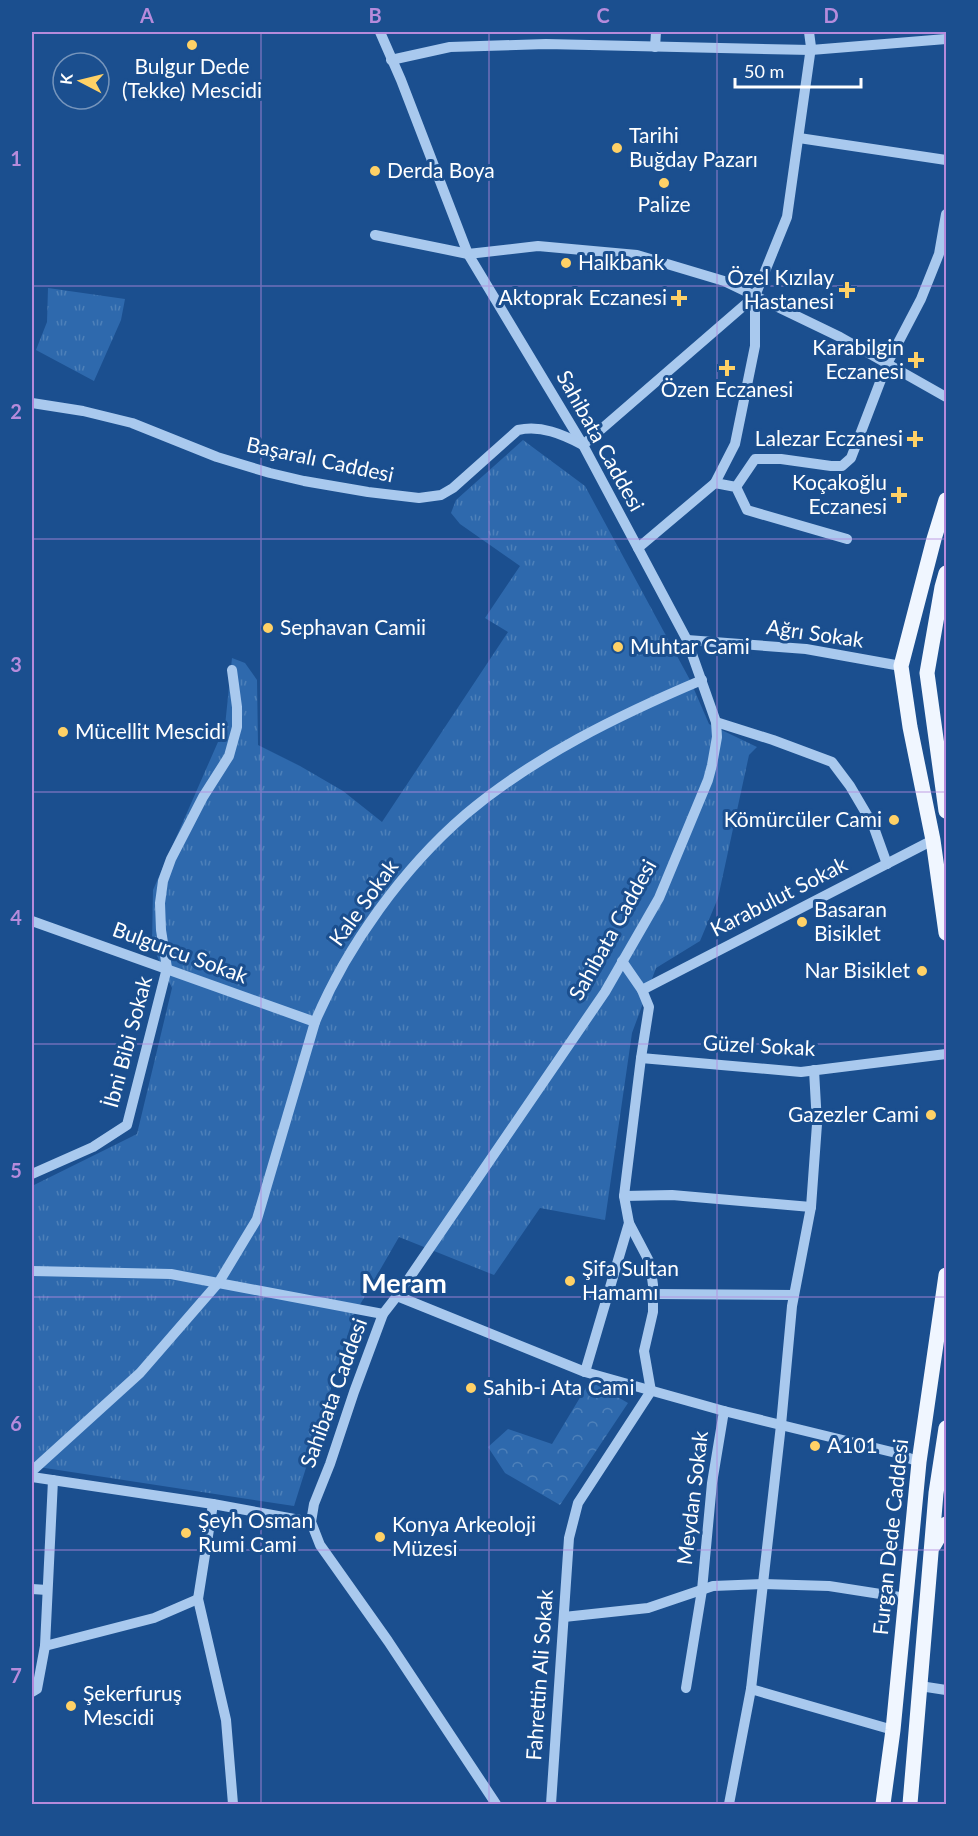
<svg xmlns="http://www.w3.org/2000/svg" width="978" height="1836" viewBox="0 0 978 1836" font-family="Lato,sans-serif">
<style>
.grass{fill:url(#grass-tufts)}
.forest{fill:url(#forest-crowns)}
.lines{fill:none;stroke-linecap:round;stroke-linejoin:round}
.minor{stroke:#a9c9ee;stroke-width:10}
.major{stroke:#f0f6ff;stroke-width:15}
.grid{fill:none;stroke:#b68bdc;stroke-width:1.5;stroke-opacity:0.55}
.poi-dot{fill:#ffd166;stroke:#1b4f8f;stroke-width:2}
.labels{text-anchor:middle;stroke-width:6;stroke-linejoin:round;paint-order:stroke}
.poi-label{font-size:21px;fill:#fff;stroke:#1b4f8f;text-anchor:start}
.street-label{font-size:21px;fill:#fff;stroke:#1b4f8f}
.district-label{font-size:27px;font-weight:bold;fill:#fff;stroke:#1b4f8f}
.neatline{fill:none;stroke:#b68bdc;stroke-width:2}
.grid-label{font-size:20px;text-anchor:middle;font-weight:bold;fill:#b68bdc}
</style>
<defs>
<pattern id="grass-tufts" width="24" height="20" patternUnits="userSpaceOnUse" patternTransform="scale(1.5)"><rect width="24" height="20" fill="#2e69ad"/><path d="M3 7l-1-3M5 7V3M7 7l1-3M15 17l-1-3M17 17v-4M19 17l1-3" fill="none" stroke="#4d80b9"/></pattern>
<pattern id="forest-crowns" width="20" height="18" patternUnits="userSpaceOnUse" patternTransform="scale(1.5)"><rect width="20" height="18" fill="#2e69ad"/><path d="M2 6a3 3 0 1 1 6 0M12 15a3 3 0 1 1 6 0" fill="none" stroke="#4d80b9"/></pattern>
</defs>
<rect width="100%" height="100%" fill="#1b4f8f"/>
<g class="grass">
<polygon points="48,288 125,299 121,320 94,381 36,350 47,322"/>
<polygon points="523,440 585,486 690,680 709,724 757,747 749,755 718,898 700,941 656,968 632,1033 605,1220 540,1208 494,1275 399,1237 354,1315 294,1506 32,1466 32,1186 137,1134 172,988 152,945 153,890 225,726 232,658 245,663 257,680 258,745 300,766 343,791 382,822 508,632 485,618 520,566 460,524 451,513 456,500"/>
</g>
<polygon class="forest" points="590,1381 628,1403 560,1505 505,1473 488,1447 508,1429 552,1444"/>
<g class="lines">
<g class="minor">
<polyline points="380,32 401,80 468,254 583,445 687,640 716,722 717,737 712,765 708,780 659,898 605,992 397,1296 383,1314 354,1392 330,1464 314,1504 311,1522 320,1545 388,1641 496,1804"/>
<polyline points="655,47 656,32"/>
<polyline points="391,60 450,47 546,44 811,50 946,39"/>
<polyline points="799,138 946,160"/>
<polyline points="375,235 468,254 538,246 637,255 724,281 840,337 946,397"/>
<path d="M 32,403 L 83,411 L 132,423 L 217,457 L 270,473 L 304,481 L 368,492 L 419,498 L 441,495 L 453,488 L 518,430 C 541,425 562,434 583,445 L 755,296"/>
<polyline points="715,483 736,487 747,510 847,539"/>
<polyline points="736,487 755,459 781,459 831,466 842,466 851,458 887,364 921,299 939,254 946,214"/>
<polyline points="638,548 715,483 735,444 755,346 755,296 787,217 811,47 809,32"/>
<polyline points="687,640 806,649 901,666"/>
<polyline points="716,722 773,740 832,762 850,786 873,825 887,864"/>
<polyline points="32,921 315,1022"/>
<polyline points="642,990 933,840"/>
<polyline points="641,1058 801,1072 946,1054"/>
<polyline points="32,1174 93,1147 127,1125 167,968 161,930 160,903 163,881 171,859 203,797 229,756 237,727 237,707 232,670"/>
<polyline points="624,1196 672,1195 811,1207"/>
<polyline points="32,1271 171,1274 383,1314"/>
<polyline points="653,1294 794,1295"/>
<polyline points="397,1296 585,1372 724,1411 896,1453 919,1462"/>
<polyline points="585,1372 629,1223 624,1196 641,1058 649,1007 642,990 622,961"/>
<path d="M 32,1471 L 140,1373 L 219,1282 L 257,1219 L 315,1022 C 347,946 403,868 466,814 C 535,756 619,715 702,680"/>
<polyline points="32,1477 213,1504 311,1522"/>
<polyline points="213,1504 198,1599 226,1720 233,1804"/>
<polyline points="32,1589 47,1590"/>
<polyline points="564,1617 648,1608 713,1586 763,1584 829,1586 906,1598"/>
<polyline points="45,1646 154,1618 198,1599"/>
<polyline points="920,1686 946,1690"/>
<polyline points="686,1688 702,1590 712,1483 724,1411"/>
<polyline points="751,1689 893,1730"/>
<polyline points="32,1692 37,1689 45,1646 53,1480"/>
<polyline points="551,1804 569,1538 578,1503 651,1391 644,1351 653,1312 653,1285 650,1263 629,1223"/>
<polyline points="729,1804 751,1689 781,1425 792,1306 811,1207 817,1124 814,1070"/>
</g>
<g class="major">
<polyline points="946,500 934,539 901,666 910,727 933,840 946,933"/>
<polyline points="946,573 942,587 927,673 946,811"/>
<polyline points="934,1545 946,1524"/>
<polyline points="883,1804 893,1730 919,1462 946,1275"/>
<polyline points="910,1804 936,1493 946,1428"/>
</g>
</g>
<path class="grid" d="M 261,32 L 261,1804M 489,32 L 489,1804M 717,32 L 717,1804M 32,286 L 946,286M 32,539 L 946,539M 32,792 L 946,792M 32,1044 L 946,1044M 32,1297 L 946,1297M 32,1550 L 946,1550"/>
<g class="poi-dot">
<circle cx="192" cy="45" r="6"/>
<circle cx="617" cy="148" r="6"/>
<circle cx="375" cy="171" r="6"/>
<circle cx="664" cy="183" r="6"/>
<circle cx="566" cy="263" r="6"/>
<path d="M844 281h6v6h6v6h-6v6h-6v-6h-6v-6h6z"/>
<path d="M676 289h6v6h6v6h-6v6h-6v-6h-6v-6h6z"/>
<path d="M913 351h6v6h6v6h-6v6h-6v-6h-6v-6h6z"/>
<path d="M724 359h6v6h6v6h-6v6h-6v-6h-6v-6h6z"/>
<path d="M912 430h6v6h6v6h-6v6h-6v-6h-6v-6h6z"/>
<path d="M896 486h6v6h6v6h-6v6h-6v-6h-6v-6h6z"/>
<circle cx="268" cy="628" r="6"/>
<circle cx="618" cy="647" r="6"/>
<circle cx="63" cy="732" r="6"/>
<circle cx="894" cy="820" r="6"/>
<circle cx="802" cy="922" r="6"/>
<circle cx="922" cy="971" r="6"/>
<circle cx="931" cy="1115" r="6"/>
<circle cx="570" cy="1281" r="6"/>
<circle cx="471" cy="1388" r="6"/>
<circle cx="815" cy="1446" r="6"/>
<circle cx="186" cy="1533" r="6"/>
<circle cx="380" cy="1537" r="6"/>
<circle cx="71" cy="1706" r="6"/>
</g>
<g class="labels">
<g class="poi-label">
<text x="192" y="74" text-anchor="middle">Bulgur Dede<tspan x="192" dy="24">(Tekke) Mescidi</tspan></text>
<text x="629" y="143">Tarihi<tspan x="629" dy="24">Buğday Pazarı</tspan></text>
<text x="387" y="178">Derda Boya</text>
<text x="664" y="212" text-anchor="middle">Palize</text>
<text x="578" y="270">Halkbank</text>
<text x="834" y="285" text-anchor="end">Özel Kızılay<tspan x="834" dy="24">Hastanesi</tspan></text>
<text x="667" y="305" text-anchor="end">Aktoprak Eczanesi</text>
<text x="904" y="355" text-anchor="end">Karabilgin<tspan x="904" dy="24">Eczanesi</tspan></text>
<text x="727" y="397" text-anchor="middle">Özen Eczanesi</text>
<text x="903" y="446" text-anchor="end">Lalezar Eczanesi</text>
<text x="887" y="490" text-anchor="end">Koçakoğlu<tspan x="887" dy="24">Eczanesi</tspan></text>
<text x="280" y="635">Sephavan Camii</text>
<text x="630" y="654">Muhtar Cami</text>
<text x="75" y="739">Mücellit Mescidi</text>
<text x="882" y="827" text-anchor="end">Kömürcüler Cami</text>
<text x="814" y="917">Basaran<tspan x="814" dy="24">Bisiklet</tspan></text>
<text x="910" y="978" text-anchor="end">Nar Bisiklet</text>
<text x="919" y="1122" text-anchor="end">Gazezler Cami</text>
<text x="582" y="1276">Şifa Sultan<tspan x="582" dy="24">Hamamı</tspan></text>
<text x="483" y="1395">Sahib-i Ata Cami</text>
<text x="827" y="1453">A101</text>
<text x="198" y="1528">Şeyh Osman<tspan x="198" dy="24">Rumi Cami</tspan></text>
<text x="392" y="1532">Konya Arkeoloji<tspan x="392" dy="24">Müzesi</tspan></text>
<text x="83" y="1701">Şekerfuruş<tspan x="83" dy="24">Mescidi</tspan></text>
</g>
<g class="street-label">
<text transform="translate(600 441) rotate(61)" y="7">Sahibata Caddesi</text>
<text transform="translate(320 460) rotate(12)" y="7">Başaralı Caddesi</text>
<text transform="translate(815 634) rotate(8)" y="7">Ağrı Sokak</text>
<text transform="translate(779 897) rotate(-27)" y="7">Karabulut Sokak</text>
<text transform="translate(364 903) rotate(-54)" y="7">Kale Sokak</text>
<text transform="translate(613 930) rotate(-61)" y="7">Sahibata Caddesi</text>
<text transform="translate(180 953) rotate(20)" y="7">Bulgurcu Sokak</text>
<text transform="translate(128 1042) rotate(-75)" y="7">İbni Bibi Sokak</text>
<text transform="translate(759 1046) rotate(3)" y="7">Güzel Sokak</text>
<text transform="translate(334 1393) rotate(-70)" y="7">Sahibata Caddesi</text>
<text transform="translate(693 1498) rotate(-83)" y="7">Meydan Sokak</text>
<text transform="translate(891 1537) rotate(-84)" y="7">Furgan Dede Caddesi</text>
<text transform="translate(540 1675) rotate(-86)" y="7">Fahrettin Ali Sokak</text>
</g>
<g class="district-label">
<text x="404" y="1293">Meram</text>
</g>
</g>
<rect width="978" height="1836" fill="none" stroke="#1b4f8f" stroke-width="66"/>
<g transform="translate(81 81) rotate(277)"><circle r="28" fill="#1b4f8f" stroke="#7695bc" stroke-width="1.5"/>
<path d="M0-4.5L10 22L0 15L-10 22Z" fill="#ffd166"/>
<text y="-9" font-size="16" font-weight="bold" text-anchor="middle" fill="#ffffff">K</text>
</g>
<path d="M735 78v9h126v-9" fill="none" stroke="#ffffff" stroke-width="3"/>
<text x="744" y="78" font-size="18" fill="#ffffff" stroke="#1b4f8f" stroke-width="4.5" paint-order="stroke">50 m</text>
<rect x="33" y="33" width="912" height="1770" class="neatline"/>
<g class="grid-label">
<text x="147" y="23">A</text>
<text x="375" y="23">B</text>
<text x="603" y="23">C</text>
<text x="831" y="23">D</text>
<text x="16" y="166">1</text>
<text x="16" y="419">2</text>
<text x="16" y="672">3</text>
<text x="16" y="925">4</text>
<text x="16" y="1178">5</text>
<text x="16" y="1431">6</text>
<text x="16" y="1683">7</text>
</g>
</svg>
